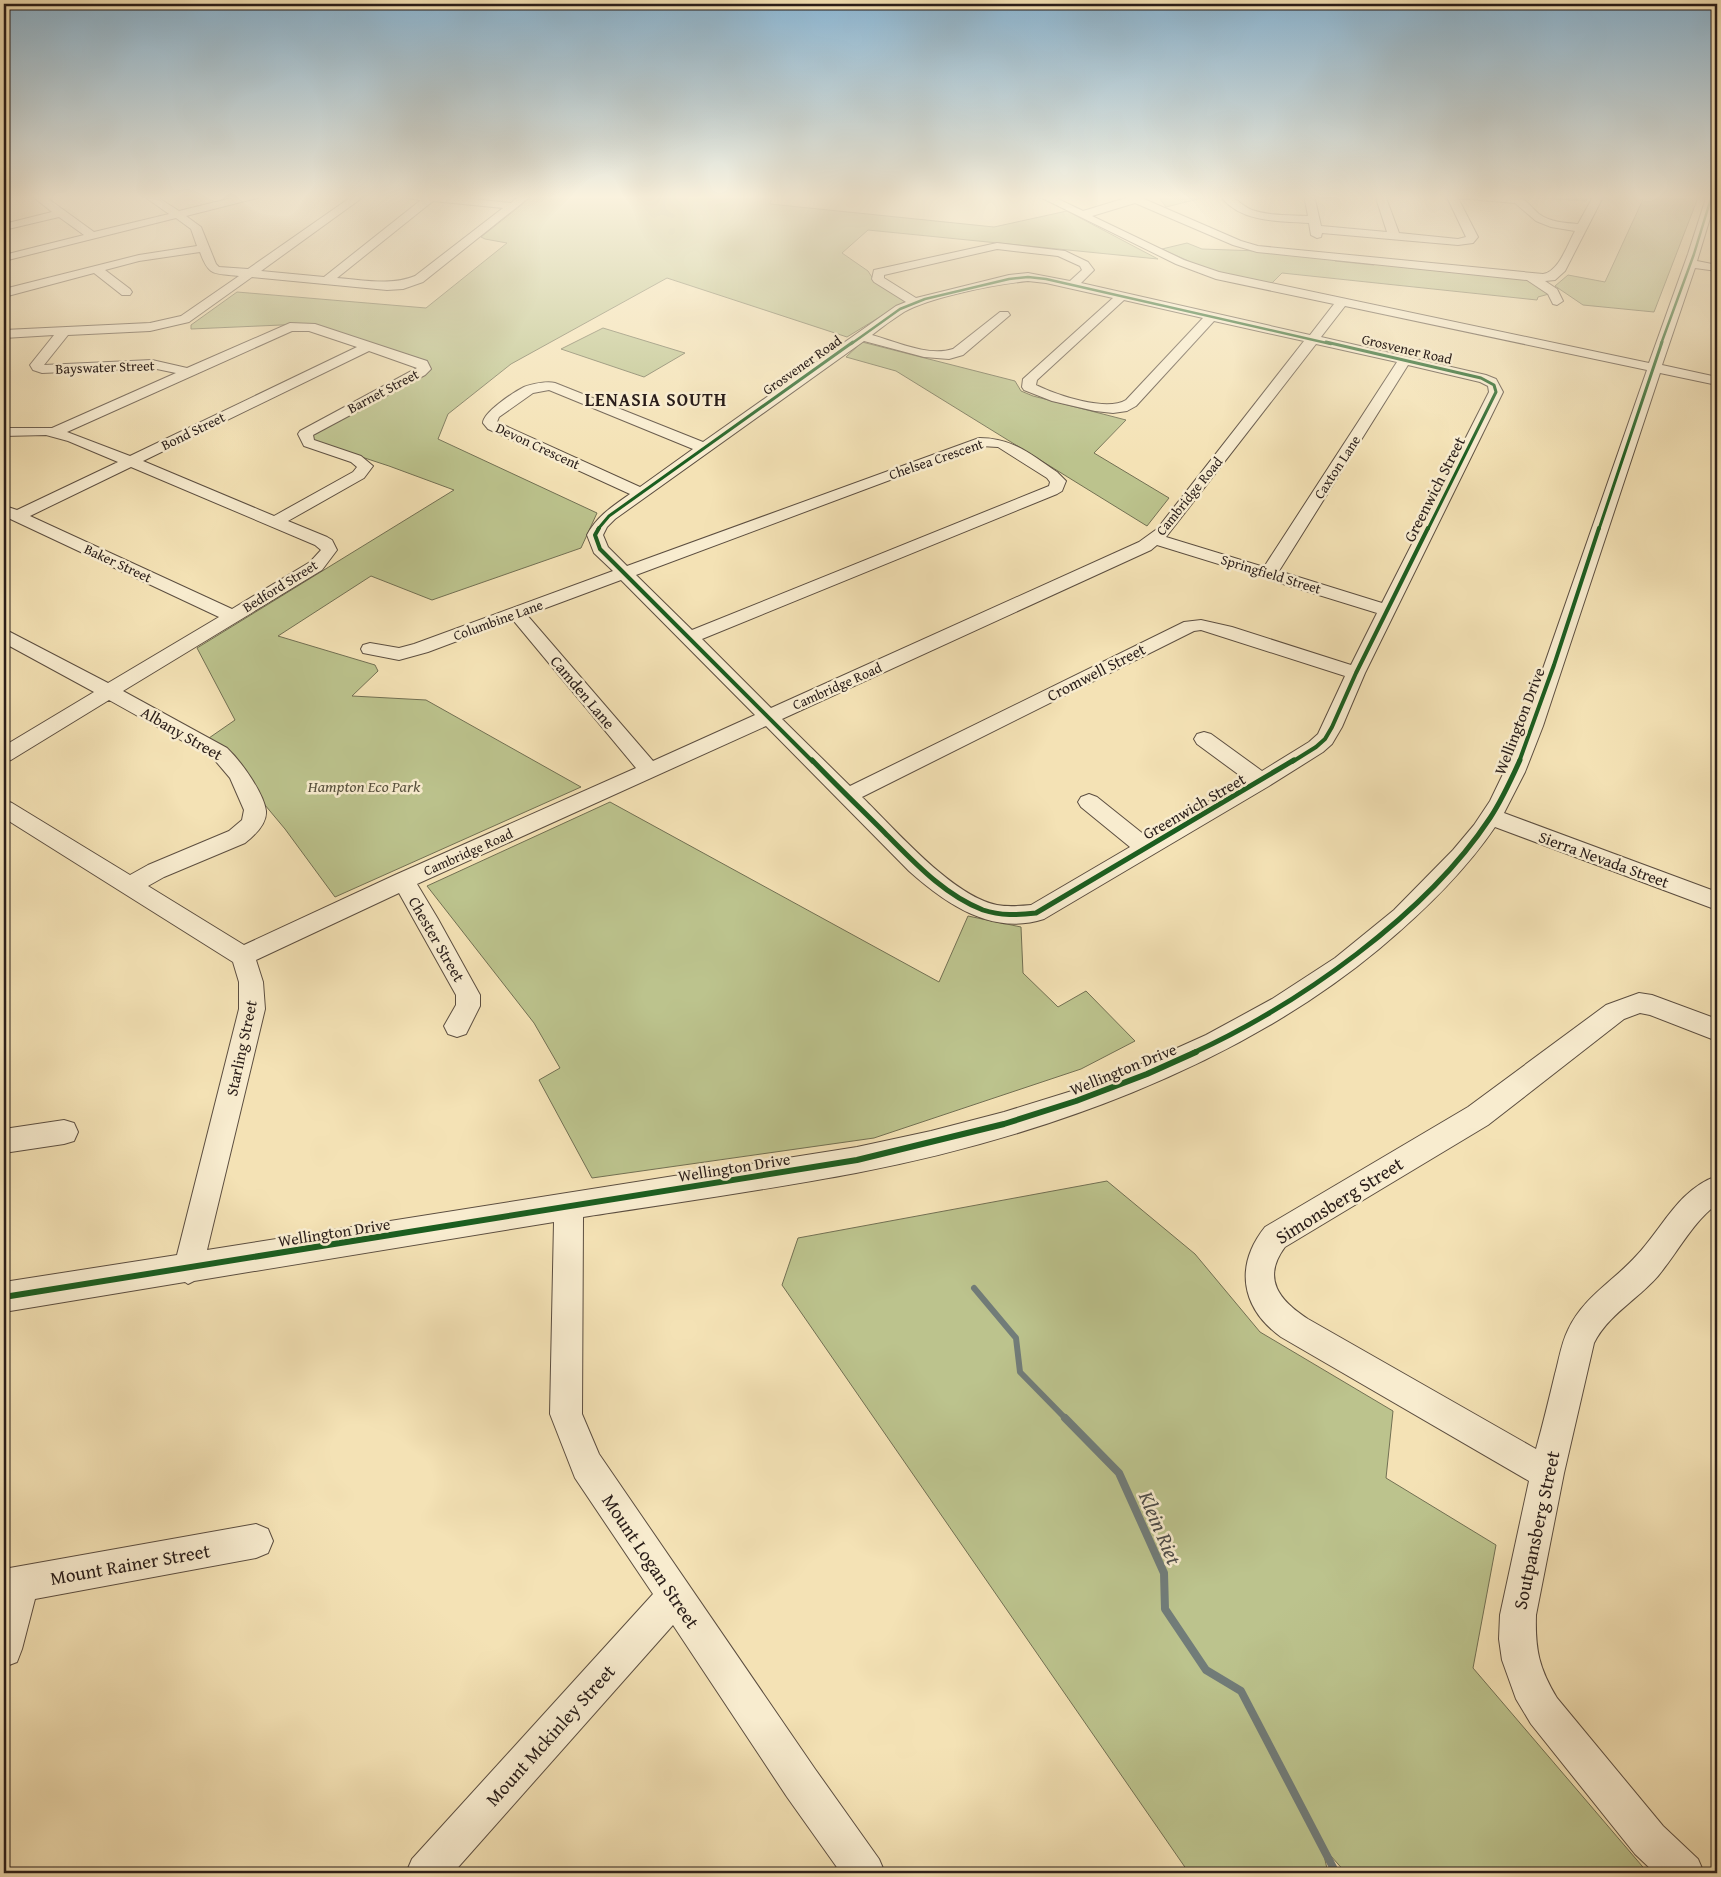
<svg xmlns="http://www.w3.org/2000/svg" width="1721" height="1877" viewBox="0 0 1721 1877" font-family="'Gentium Book Plus',serif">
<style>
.green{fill:#bcc38d;stroke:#727053}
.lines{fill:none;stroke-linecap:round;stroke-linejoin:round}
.stream-far1{stroke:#717c79;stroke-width:6}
.stream{stroke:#717c79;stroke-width:8}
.minor-casing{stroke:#5c4e40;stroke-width:2}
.minor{fill:#f8eccf;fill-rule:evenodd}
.cycleway-far4-casing{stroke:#f8eccf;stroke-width:4}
.cycleway-far3-casing{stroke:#f8eccf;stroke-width:5}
.cycleway-far2-casing{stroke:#f8eccf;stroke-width:6}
.cycleway-far1-casing{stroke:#f8eccf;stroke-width:8}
.cycleway-casing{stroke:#f8eccf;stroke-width:9}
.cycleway-far4{stroke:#1b5e20;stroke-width:2.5}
.cycleway-far3{stroke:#1b5e20;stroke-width:3}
.cycleway-far2{stroke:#1b5e20;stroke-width:4}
.cycleway-far1{stroke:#1b5e20;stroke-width:5}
.cycleway{stroke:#1b5e20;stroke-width:6}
.labels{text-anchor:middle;stroke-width:5;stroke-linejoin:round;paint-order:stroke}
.far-street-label{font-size:14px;fill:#291d19;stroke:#f8eccf}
.street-label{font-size:16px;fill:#291d19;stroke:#f8eccf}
.park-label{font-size:16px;font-style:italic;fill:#554f3c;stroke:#f8eccf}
.far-district-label{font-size:18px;font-weight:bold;letter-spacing:1px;fill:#291d19;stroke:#f8eccf}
.near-street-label{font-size:19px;fill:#291d19;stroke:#f8eccf}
.near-water-label{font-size:21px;font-style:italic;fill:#4d4c49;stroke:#f8eccf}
</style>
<rect width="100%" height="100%" fill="#f4e2b5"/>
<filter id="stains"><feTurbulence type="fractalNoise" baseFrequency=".004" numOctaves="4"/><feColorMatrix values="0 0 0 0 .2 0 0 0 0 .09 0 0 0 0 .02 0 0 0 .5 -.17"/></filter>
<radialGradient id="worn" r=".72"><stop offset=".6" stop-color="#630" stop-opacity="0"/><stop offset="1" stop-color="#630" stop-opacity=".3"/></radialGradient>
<g class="green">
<polygon points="534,195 773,195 770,204 994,227 1067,211 1158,259 868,230 842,253 868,271 875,282 906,301 847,337 667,278 511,364 448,414 438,439 597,513 581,548 432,600 371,576 278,636 375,665 378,671 352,696 426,700 581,787 335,897 285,829 209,738 235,720 197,648 454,490 389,466 316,442 308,435 426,370 304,324 191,329 191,325 237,292 426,308 507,243 485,239 481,237"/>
<polygon points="1161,195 1214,195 1166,207 1160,199"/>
<polygon points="1496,195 1589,195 1586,201"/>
<polygon points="1645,195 1699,195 1654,312 1583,305 1555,286 1568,275 1605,282"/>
<polygon points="1187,243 1202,249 1259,251 1334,259 1335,261 1374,265 1374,263 1526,279 1532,281 1549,294 1538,297 1537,300 1282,273 1271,284 1206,269 1162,249"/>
<polygon points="603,328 685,353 644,377 561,349"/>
<polygon points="862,342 1015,381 1021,391 1033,396 1126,420 1094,453 1169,498 1147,526 896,371 846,357"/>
<polygon points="610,802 939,982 968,916 1021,927 1023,973 1058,1007 1086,991 1135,1041 1081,1069 874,1138 592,1178 539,1080 560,1068 534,1023 427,886"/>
<polygon points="1107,1181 1195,1254 1260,1332 1393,1411 1386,1478 1496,1545 1473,1668 1648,1873 1346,1873 1330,1855 1313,1825 1314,1834 1323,1851 1328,1873 1189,1873 782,1285 798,1238"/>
</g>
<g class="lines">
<polyline class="stream-far1" points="974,1288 1016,1338 1020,1372 1066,1419"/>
<polyline class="stream" points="1065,1418 1119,1473 1164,1573 1165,1609 1206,1670 1241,1691 1336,1873"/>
<g class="minor-casing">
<g id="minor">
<path d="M 31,195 L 43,195 L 94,232 L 169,214 L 142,195 L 154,195 L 179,211 L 244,195 L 262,195 L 261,197 L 186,216 L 201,227 L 216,264 L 219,267 L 248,269 L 354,195 L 366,195 L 261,271 L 324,277 L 421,200 L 407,198 L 402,195 L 439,195 L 511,203 L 520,195 L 532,195 L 423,282 L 403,289 L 387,290 L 252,277 L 189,322 L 150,331 L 68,335 L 44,365 L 152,360 L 187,368 L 290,323 L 315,324 L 427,361 L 431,369 L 425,375 L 313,435 L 314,440 L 361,456 L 373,466 L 364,478 L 288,521 L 327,537 L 332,540 L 337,550 L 322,570 L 123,691 L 227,748 C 240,760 264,793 266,811 C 267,824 254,836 245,843 L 164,877 L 148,886 L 244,945 L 395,875 L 636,768 L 513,620 L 428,652 L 399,660 L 363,653 L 361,649 L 363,645 L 370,643 L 399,648 L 414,644 L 613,571 L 594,553 L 587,535 C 597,516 613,506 630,494 L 488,429 L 483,423 C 483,412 514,392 524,387 C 531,384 547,381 555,383 L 703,442 L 896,306 L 906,302 L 874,282 L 872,279 L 874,270 L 997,243 L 1065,251 L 1088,262 L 1094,270 L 1081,283 L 1310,335 L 1334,304 L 1216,279 L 1176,264 L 1036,195 L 1050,195 L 1083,211 L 1136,195 L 1148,195 L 1144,199 L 1241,241 L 1258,246 L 1543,274 C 1559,272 1568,243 1575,231 L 1551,227 L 1536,221 L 1515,203 L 1458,198 L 1478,237 L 1473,243 L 1458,245 L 1322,233 L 1321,237 L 1317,238 L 1311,235 L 1309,223 C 1281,221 1243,223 1223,199 L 1228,196 C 1237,198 1243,207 1252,210 C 1270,216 1289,215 1308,216 L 1304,195 L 1314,195 L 1321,226 L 1387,232 L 1375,195 L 1385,195 L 1399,233 L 1458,239 L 1466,237 L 1446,195 L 1517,197 C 1528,200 1531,207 1539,214 C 1550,222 1565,223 1578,224 L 1594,195 L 1604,195 L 1565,271 L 1555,280 L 1545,281 L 1557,289 L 1563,301 L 1557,305 L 1553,304 L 1548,294 L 1527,280 L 1257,252 L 1233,245 L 1135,203 L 1092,216 L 1184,260 L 1219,272 L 1649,363 L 1688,254 L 1707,195 L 1717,195 L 1697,261 L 1717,265 L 1717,271 L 1695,268 L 1662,365 L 1717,377 L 1717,385 L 1660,373 L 1543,726 L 1525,772 L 1504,813 L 1717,892 L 1717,910 L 1495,827 C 1463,874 1422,913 1379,949 C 1236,1068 1038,1138 856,1173 C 766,1190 674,1203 583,1217 L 582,1414 L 599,1454 L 815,1769 L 879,1859 L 885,1873 L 841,1873 L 787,1797 L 673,1625 L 453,1873 L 406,1873 L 412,1859 L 653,1594 L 575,1478 L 550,1414 L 554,1222 L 194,1281 L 188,1284 L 185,1282 L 4,1312 L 4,1282 L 177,1255 L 239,1009 L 239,982 L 233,962 L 4,818 L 4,800 L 12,803 L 130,875 L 148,865 L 229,831 L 242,820 L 244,810 L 230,778 L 213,758 L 109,700 L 11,760 L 4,762 L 4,746 L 94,692 L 4,643 L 4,630 L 10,632 L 108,683 L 219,617 L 4,516 L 4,508 L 8,507 L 17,510 L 118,462 L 68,441 L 46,435 L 4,436 L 4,428 L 52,428 L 176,373 L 152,368 L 42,373 L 33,370 L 30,365 L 54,335 L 4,338 L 4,330 L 150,323 L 181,316 L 239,276 C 214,273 209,277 200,252 L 139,261 L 105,270 L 130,289 L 132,292 L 130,295 L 122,295 L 94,273 L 4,297 L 4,289 L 139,255 L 197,246 L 191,229 L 176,218 L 4,261 L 4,255 L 84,235 L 59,217 L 4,230 L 4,224 L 52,212 ZM 433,201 L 503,208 L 415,276 C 390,286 364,280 337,278 ZM 997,249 L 1058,256 L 1080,266 L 1082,270 L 1070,281 L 1028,273 L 1009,275 L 916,298 L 884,278 L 884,275 ZM 1028,281 L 1046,283 L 1113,298 L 1023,379 L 1022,387 L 1024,390 L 1052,401 L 1095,411 L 1113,413 L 1127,411 L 1136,406 L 1214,321 L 1304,341 L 1157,529 L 1139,542 L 771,708 L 702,639 L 1057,494 L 1062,491 L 1066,481 L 1057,472 C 1030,454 1013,438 979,438 L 627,566 L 608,547 L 603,535 L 607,527 L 615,519 L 864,341 L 924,357 L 949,359 L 963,355 L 1010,315 L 1008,312 L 1000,312 L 953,349 C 928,357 897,342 872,335 C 882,327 893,319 904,312 C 930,297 997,284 1028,281 ZM 1124,300 L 1203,318 L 1126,400 C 1106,412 1056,395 1036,385 L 1037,380 ZM 1345,306 L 1647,370 L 1523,726 L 1504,772 L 1490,801 L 1474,825 L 1453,850 L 1394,910 L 1335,958 L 1272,999 L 1206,1035 L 1137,1066 L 1075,1090 L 1004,1112 L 931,1131 L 857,1147 L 207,1250 L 265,1009 L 263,982 L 256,960 L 399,893 L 456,995 L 456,1005 L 444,1026 L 448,1034 L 457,1037 L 466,1034 L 480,1006 L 480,995 L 438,919 L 417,884 L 766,726 L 909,871 C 946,904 992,936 1044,919 L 1269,786 L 1323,752 L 1332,744 L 1342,727 L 1365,673 L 1503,392 L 1496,379 L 1486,375 L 1321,337 ZM 292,331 L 309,331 L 357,347 L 130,456 L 67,432 ZM 1316,344 L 1397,362 L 1264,567 L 1166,537 ZM 369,351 L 417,368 L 300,431 L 298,434 L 304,446 L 351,462 L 357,467 L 353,472 L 274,516 L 143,461 ZM 1408,365 L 1480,382 L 1488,386 L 1489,392 L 1382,603 L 1279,571 ZM 549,390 L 693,449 L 640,487 L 497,422 L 499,417 L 533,393 ZM 981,446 L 998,447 L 1047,478 L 1050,482 L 1049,486 L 692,630 L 636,575 ZM 131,467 L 315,545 L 321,550 L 310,562 L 232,609 L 30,516 ZM 1157,545 L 1377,613 L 1351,665 L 1232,627 L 1201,620 L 1184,622 L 850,786 L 782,719 L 1151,550 ZM 621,580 L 755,715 L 653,761 L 527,615 ZM 1201,630 L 1345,676 L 1318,734 L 1309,742 L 1262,771 L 1211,734 L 1204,732 L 1197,734 L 1194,739 L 1197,744 L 1246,780 L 1147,837 L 1097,797 L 1089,794 L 1081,797 L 1078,802 L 1081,807 L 1130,847 L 1031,905 C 1020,906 1008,907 997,905 C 952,896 895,829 862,797 L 1194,631 Z"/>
<path d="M 1639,993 L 1652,995 L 1717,1019 L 1717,1041 L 1650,1015 L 1640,1013 L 1624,1019 L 1488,1125 L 1285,1247 C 1261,1279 1280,1301 1308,1319 L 1536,1449 C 1543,1424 1549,1399 1555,1374 C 1559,1360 1561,1344 1568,1330 C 1583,1297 1614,1281 1637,1255 C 1663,1227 1679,1189 1717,1176 L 1717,1204 C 1692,1223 1678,1252 1658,1276 C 1637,1300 1608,1315 1594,1343 L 1564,1473 L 1536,1615 C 1535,1650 1539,1668 1557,1698 L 1663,1826 L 1698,1859 L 1704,1873 L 1655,1873 L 1635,1854 L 1531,1724 L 1516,1699 L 1502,1660 L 1499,1639 L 1500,1615 L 1529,1481 L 1281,1337 C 1241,1308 1234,1266 1265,1227 L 1468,1107 L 1606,1005 Z"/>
<polygon points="64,1120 74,1123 78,1132 74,1141 64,1144 4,1153 4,1129"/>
<polygon points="256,1524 268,1529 273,1541 268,1553 256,1558 35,1599 22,1649 17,1662 4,1667 4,1569"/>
</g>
</g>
<use href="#minor" class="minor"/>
<g class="cycleway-far4-casing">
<g id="cycleway-far4">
<polyline points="851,344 900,309 925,299 1009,279 1028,277 1046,279 1331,344"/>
<polyline points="1661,344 1694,254 1712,195"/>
</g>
</g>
<g class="cycleway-far3-casing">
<g id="cycleway-far3">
<polyline points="1326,342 1481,378 1494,385 1496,392 1428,529"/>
<polyline points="598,529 609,516 853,342"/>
<polyline points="1599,529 1662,342"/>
</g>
</g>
<g class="cycleway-far2-casing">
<g id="cycleway-far2">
<polyline points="599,528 595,535 600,549 813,762"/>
<polyline points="1292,762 1316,747 1325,739 1332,727 1356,673 1428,528"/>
<polyline points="1519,762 1554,665 1599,528"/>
</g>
</g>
<g class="cycleway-far1-casing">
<g id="cycleway-far1">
<path d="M 812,760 C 836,785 861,809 885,833 C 914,862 944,895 983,910 C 1001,916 1018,915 1036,913 L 1294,760"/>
<path d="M 1193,1053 C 1298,1005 1426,915 1490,818 C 1502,800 1511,780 1520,760"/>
</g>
</g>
<g class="cycleway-casing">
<polyline id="cycleway" points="4,1297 857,1160 1004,1124 1076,1101 1147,1074 1196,1052"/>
</g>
<use href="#cycleway-far4" class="cycleway-far4"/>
<use href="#cycleway-far3" class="cycleway-far3"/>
<use href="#cycleway-far2" class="cycleway-far2"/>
<use href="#cycleway-far1" class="cycleway-far1"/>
<use href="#cycleway" class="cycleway"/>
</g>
<linearGradient id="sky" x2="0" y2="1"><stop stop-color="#8bb7d5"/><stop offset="0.43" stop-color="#faf2de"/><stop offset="1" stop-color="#faf2de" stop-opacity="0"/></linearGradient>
<rect width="1721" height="458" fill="url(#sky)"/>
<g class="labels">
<g class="far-street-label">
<text transform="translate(1407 349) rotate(13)" y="5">Grosvener Road</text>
<text transform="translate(802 365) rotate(-35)" y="5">Grosvener Road</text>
<text transform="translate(105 367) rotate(-2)" y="5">Bayswater Street</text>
<text transform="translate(383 391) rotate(-28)" y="5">Barnet Street</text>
<text transform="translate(193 431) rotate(-26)" y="5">Bond Street</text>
<text transform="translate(538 446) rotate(25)" y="5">Devon Crescent</text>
<text transform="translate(936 459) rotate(-19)" y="5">Chelsea Crescent</text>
<text transform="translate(1337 467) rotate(-57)" y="5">Caxton Lane</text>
<text transform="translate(1189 496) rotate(-51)" y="5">Cambridge Road</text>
<text transform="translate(118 563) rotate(25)" y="5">Baker Street</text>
<text transform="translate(1271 574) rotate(17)" y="5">Springfield Street</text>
<text transform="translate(280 586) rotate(-32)" y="5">Bedford Street</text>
<text transform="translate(498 620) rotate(-20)" y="5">Columbine Lane</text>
<text transform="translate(837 686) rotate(-24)" y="5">Cambridge Road</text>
<text transform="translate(468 852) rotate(-24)" y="5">Cambridge Road</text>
</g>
<g class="street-label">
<text transform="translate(1434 489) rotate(-63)" y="6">Greenwich Street</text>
<text transform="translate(1096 672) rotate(-27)" y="6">Cromwell Street</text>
<text transform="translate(583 692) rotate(50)" y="6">Camden Lane</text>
<text transform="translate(1519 721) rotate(-69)" y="6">Wellington Drive</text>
<text transform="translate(182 733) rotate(30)" y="6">Albany Street</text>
<text transform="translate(1194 806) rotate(-30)" y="6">Greenwich Street</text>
<text transform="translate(1604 859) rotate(20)" y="6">Sierra Nevada Street</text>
<text transform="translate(437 939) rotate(60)" y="6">Chester Street</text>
<text transform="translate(241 1048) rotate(-78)" y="6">Starling Street</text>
<text transform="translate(1123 1069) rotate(-22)" y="6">Wellington Drive</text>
<text transform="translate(734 1167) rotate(-9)" y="6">Wellington Drive</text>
<text transform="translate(334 1232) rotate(-9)" y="6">Wellington Drive</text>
</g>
<g class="park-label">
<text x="364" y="792">Hampton Eco Park</text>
</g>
<g class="far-district-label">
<text x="656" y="406">LENASIA SOUTH</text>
</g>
<g class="near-street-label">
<text transform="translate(1339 1200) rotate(-32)" y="7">Simonsberg Street</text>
<text transform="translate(1536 1530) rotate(-78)" y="7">Soutpansberg Street</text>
<text transform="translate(651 1561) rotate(56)" y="7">Mount Logan Street</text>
<text transform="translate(130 1564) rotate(-10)" y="7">Mount Rainer Street</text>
<text transform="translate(550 1735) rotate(-48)" y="7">Mount Mckinley Street</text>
</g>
<g class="near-water-label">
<text transform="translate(1160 1528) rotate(67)" y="7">Klein Riet</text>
</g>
</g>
<rect width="1721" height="1877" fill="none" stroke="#f4e2b5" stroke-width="20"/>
<rect x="5" y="5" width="1711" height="1867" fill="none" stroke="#291d19" stroke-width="2.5"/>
<rect x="10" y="10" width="1701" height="1857" fill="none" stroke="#291d19"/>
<rect width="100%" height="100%" filter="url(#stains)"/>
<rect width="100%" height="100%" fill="url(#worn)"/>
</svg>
